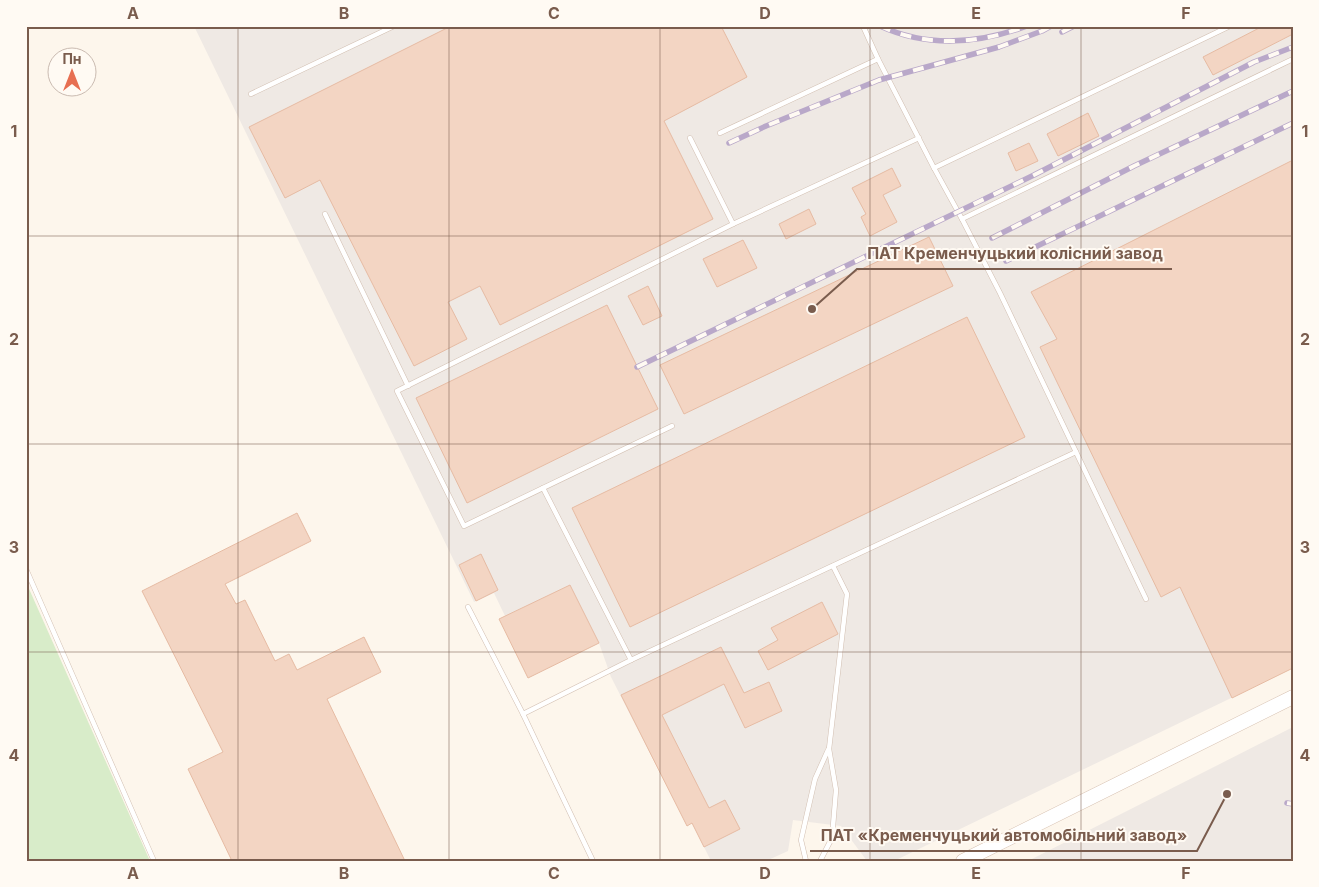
<svg xmlns="http://www.w3.org/2000/svg" width="1319" height="887" viewBox="0 0 1319 887" font-family="Inter,sans-serif">
<style>
.industrial{fill:#efe9e4}
.green{fill:#d8ecc9}
.building{fill:#f3d5c3;stroke:#e6bba3}
.lines{fill:none;stroke-linecap:round;stroke-linejoin:round}
.lane-casing{stroke:#d1beb0;stroke-width:5.5}
.secondary-casing{stroke:#d6c0b0;stroke-width:15}
.lane{stroke:#fff;stroke-width:4.5}
.secondary{stroke:#fff;stroke-width:14}
.rail-casing{stroke:#b9a8c9;stroke-width:5.5}
.rail{stroke:#fffaf3;stroke-width:4;stroke-dasharray:11;stroke-linecap:butt}
.grid{fill:none;stroke:#7a5c4d;stroke-width:1;stroke-opacity:0.55}
.leader{fill:none;stroke:#7a5c4d;stroke-width:2}
.callout-dot{fill:#7a5c4d;stroke:#fffaf3;stroke-width:2}
.callout-label{font-size:16px;text-anchor:middle;font-weight:bold;fill:#7a5c4d;stroke:#fffaf3;stroke-width:4;stroke-linejoin:round;paint-order:stroke}
.neatline{fill:none;stroke:#7a5c4d;stroke-width:2}
.grid-label{font-size:16px;text-anchor:middle;font-weight:bold;fill:#7a5c4d}
</style>
<rect width="100%" height="100%" fill="#fdf6ec"/>
<g class="industrial">
<polygon points="194,26 1293,26 1293,668 894,861 867,861 841,826 793,820 788,851 766,861 711,861 692,823 687,826 611,677 599,643 528,678 499,619 505,616 494,593 474,602"/>
<polygon points="1293,727 1293,861 1028,861"/>
</g>
<polygon class="green" points="26,582 150,861 26,861"/>
<g class="building">
<polygon points="451,26 721,26 747,77 664,121 713,219 500,325 480,286 448,302 467,339 414,366 320,180 285,198 249,127"/>
<polygon points="1263,26 1293,26 1293,34 1213,75 1203,57"/>
<polygon points="1088,113 1099,136 1058,156 1047,134"/>
<polygon points="1029,143 1038,161 1016,171 1008,153"/>
<polygon points="1293,160 1293,668 1232,698 1180,587 1161,597 1040,347 1057,339 1031,292"/>
<polygon points="892,168 901,186 883,195 897,222 870,236 861,217 866,214 852,188"/>
<polygon points="809,209 816,224 786,239 779,224"/>
<polygon points="929,237 953,286 684,414 660,365"/>
<polygon points="743,240 757,268 717,287 703,259"/>
<polygon points="648,286 662,316 643,325 628,296"/>
<polygon points="607,305 658,409 467,503 416,398"/>
<polygon points="967,317 1025,437 630,627 572,508"/>
<polygon points="297,513 311,541 225,584 236,604 245,600 275,661 289,654 297,670 364,637 381,672 327,699 405,861 232,861 188,769 223,752 142,591"/>
<polygon points="481,554 498,590 476,601 459,565"/>
<polygon points="570,585 599,643 528,678 499,619"/>
<polygon points="822,602 838,634 768,670 758,651 778,640 771,628"/>
<polygon points="721,647 744,693 769,682 782,711 745,728 724,684 662,715 709,808 725,800 740,829 704,847 692,823 687,826 621,695"/>
</g>
<g class="lines">
<g class="lane-casing">
<g id="lane">
<polyline points="878,59 934,168 1230,26"/>
<polyline points="251,94 394,26"/>
<polyline points="720,133 878,59 863,26"/>
<polyline points="690,138 733,224 919,138"/>
<polyline points="934,168 962,219 1293,59"/>
<polyline points="325,214 408,386"/>
<polyline points="672,426 464,526 397,391 733,224"/>
<polyline points="1076,452 1146,599"/>
<polyline points="26,569 154,861"/>
<polyline points="468,607 523,714 631,660 543,488"/>
<polyline points="631,660 1076,452 1000,293 962,219"/>
<polyline points="523,714 593,861"/>
<polyline points="806,861 801,840 815,779 828,750"/>
<polyline points="820,861 832,838 836,790 829,749 847,594 833,566"/>
</g>
</g>
<g class="secondary-casing">
<polyline id="secondary" points="963,861 1293,697"/>
</g>
<use href="#lane" class="lane"/>
<use href="#secondary" class="secondary"/>
<g class="rail-casing">
<g id="rail">
<path d="M 880,26 C 928,48 978,44 1027,26"/>
<polyline points="1062,32 1074,26"/>
<polyline points="729,143 766,126 879,80 999,47 1042,31 1051,26"/>
<polyline points="992,238 1134,166 1293,91"/>
<polyline points="1006,261 1293,123"/>
<polyline points="637,367 1034,175 1254,62 1293,47"/>
<polyline points="1287,803 1293,804"/>
</g>
</g>
<use href="#rail" class="rail"/>
</g>
<path class="grid" d="M 238,26 L 238,861M 449,26 L 449,861M 660,26 L 660,861M 870,26 L 870,861M 1081,26 L 1081,861M 26,236 L 1293,236M 26,444 L 1293,444M 26,652 L 1293,652"/>
<path class="leader" d="M812 309L857 269H1172M1227 794L1197 851H810"/>
<g class="callout-dot">
<circle cx="812" cy="309" r="5"/>
<circle cx="1227" cy="794" r="5"/>
</g>
<g class="callout-label">
<text x="1015" y="259">ПАТ Кременчуцький колісний завод</text>
<text x="1004" y="841">ПАТ «Кременчуцький автомобiльний завод»</text>
</g>
<rect width="1319" height="887" fill="none" stroke="#fffaf3" stroke-width="55"/>
<g transform="translate(72 72)"><circle r="24" fill="#fffaf3" stroke="#cabbb1"/>
<path d="M0-4L9 19L0 12L-9 19Z" fill="#e76f51"/>
<text y="-8" font-size="14" font-weight="bold" text-anchor="middle" fill="#7a5c4d">Пн</text>
</g>
<rect x="28" y="28" width="1264" height="832" class="neatline"/>
<g class="grid-label">
<text x="133" y="19">A</text>
<text x="344" y="19">B</text>
<text x="554" y="19">C</text>
<text x="765" y="19">D</text>
<text x="976" y="19">E</text>
<text x="1186" y="19">F</text>
<text x="14" y="137">1</text>
<text x="1305" y="137">1</text>
<text x="14" y="345">2</text>
<text x="1305" y="345">2</text>
<text x="14" y="553">3</text>
<text x="1305" y="553">3</text>
<text x="14" y="761">4</text>
<text x="1305" y="761">4</text>
<text x="133" y="879">A</text>
<text x="344" y="879">B</text>
<text x="554" y="879">C</text>
<text x="765" y="879">D</text>
<text x="976" y="879">E</text>
<text x="1186" y="879">F</text>
</g>
</svg>
